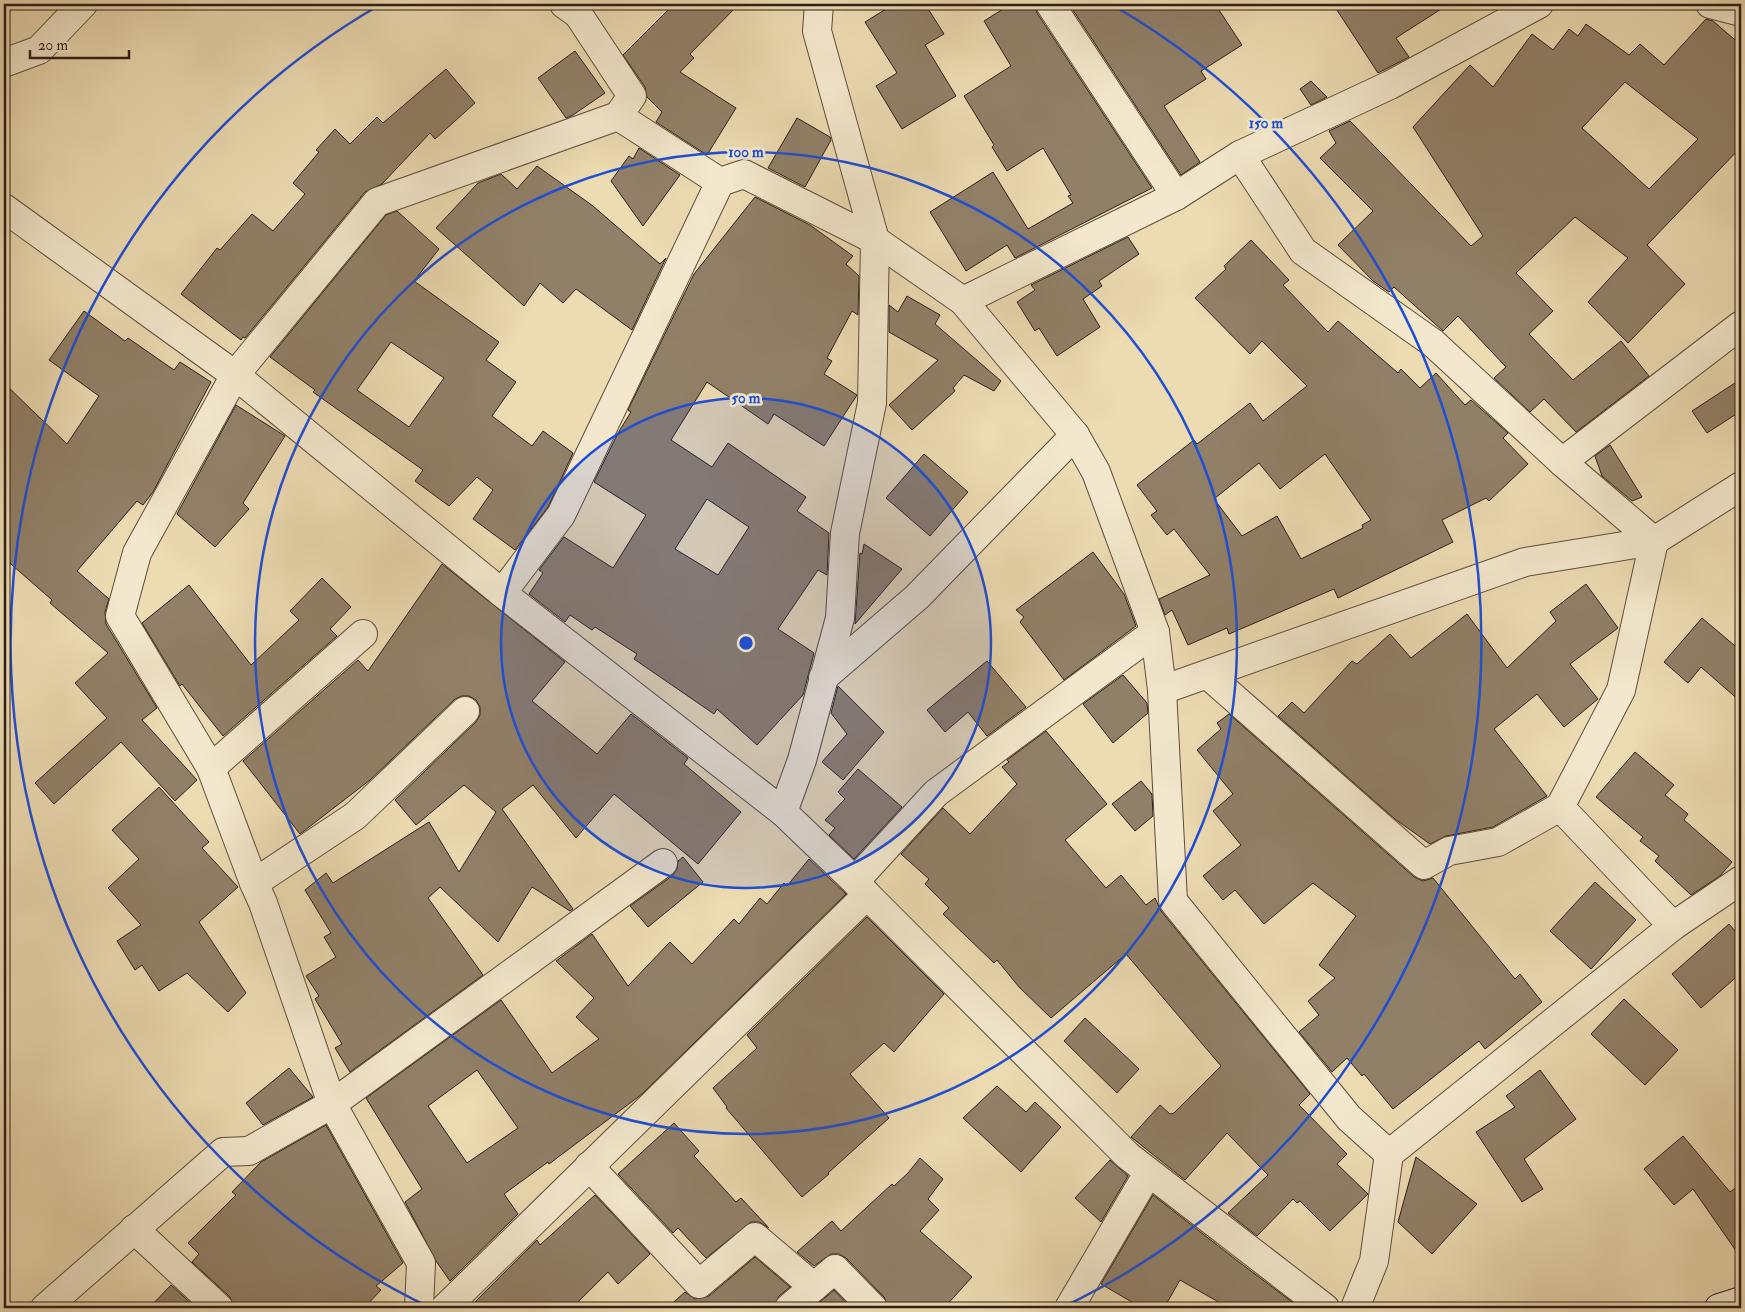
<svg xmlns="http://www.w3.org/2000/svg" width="1745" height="1312" viewBox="0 0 1745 1312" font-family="'IM FELL Double Pica',serif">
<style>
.building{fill:#918068;stroke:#2d1e18;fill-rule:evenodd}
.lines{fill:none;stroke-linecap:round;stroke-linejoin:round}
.street-casing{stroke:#5d4d3e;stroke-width:30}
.secondary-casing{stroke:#2d1e18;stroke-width:30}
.street{stroke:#f3e8cd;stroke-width:28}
.secondary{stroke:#f3e8cd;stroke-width:28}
.ring{fill:none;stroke:#1d4ed8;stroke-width:2.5}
.centre{fill:#1d4ed8;stroke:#f3e8cd;stroke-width:2.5}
.ring-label{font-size:15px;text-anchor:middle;font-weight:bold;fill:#1d4ed8;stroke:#f3e8cd;stroke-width:5;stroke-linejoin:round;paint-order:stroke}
</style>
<rect width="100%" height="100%" fill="#eddbb2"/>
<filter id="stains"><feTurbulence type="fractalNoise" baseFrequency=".004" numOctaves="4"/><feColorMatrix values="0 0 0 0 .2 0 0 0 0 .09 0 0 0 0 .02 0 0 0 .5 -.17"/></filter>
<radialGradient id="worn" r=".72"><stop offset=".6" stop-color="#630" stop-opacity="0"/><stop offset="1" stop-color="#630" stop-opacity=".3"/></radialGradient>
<g class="building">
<polygon points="674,4 739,4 690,54 694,58 680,72 736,108 707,155 656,122 662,112 647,97 645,87 623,55"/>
<polygon points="894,4 925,4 944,34 925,45 956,96 902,129 876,86 897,73 865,22"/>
<polygon points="1011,4 1035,4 1037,13 1152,188 1015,258 1007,245 966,271 930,212 993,172 1028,229 1073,203 1068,196 1071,195 1043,148 1007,171 992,147 994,145 964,96 1011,66 984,21"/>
<polygon points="1069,4 1215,4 1242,45 1201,71 1206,79 1164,106 1200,162 1181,175"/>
<polygon points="1333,4 1449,4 1396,38 1409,57 1378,73"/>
<path d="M 1706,19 L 1713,21 L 1741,45 L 1741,147 L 1647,245 L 1685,284 L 1628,343 L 1588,302 L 1628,258 L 1575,217 L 1516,273 L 1553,311 L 1529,334 L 1573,380 L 1621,341 L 1649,376 L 1576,432 L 1544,399 L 1530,412 L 1494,378 L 1506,367 L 1458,316 L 1443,331 L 1394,287 L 1389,292 L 1373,281 L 1338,245 L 1373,211 L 1320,158 L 1336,143 L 1329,131 L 1350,121 L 1471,246 L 1483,236 L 1413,127 L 1470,65 L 1493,87 L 1532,34 L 1553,50 L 1569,29 L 1578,36 L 1586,24 L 1629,55 L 1640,44 L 1664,65 ZM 1625,82 L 1698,139 L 1649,189 L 1582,128 Z"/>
<polygon points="575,51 605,93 573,115 566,118 538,78"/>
<polygon points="446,69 475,103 435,139 430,133 382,184 365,192 245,338 243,337 241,340 181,294 217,248 220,250 252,214 273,231 305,194 293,183 319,152 316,150 335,129 350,144 377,117 383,123"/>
<polygon points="1311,81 1327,97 1311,105 1300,89"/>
<polygon points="797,118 830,137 831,140 805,187 768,168"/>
<polygon points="639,148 680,175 643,226 611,181 629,156 633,159"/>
<polygon points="537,166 593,206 660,264 666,258 632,330 576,289 563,303 540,283 524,306 436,228 478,183 501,174 517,189"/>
<path d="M 755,197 L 810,225 L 853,256 L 846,264 L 859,276 L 858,315 L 852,311 L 827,358 L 832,361 L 824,374 L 857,395 L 824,446 L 774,414 L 768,424 L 707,382 L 671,440 L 712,467 L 728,443 L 806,497 L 797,511 L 829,533 L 827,575 L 818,570 L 778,629 L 814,653 L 803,695 L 757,745 L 717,709 L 714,714 L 634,659 L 637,654 L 595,627 L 592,630 L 570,615 L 565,622 L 529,594 L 543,573 L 539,570 L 564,537 L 613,568 L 646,515 L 594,482 L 618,433 L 631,412 L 628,410 L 694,274 ZM 707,499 L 749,527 L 718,575 L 675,549 Z"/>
<path d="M 397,211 L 439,249 L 414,281 L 499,342 L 486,360 L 516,382 L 492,416 L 532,446 L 543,431 L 573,453 L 548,507 L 515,550 L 473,519 L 493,490 L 477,477 L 449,506 L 415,481 L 423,470 L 313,392 L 315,390 L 270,357 L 386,215 ZM 391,342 L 444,378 L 409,427 L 357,390 Z"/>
<polygon points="1128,237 1139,254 1099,281 1102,286 1083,299 1100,327 1057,356 1039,328 1035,331 1017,302 1035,290 1031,285"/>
<path d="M 1251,240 L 1289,280 L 1283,285 L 1328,332 L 1338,321 L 1398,373 L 1401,369 L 1420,388 L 1436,373 L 1465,405 L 1471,400 L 1508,433 L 1503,438 L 1528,464 L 1489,501 L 1486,498 L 1442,520 L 1453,542 L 1338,598 L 1334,589 L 1229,634 L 1227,628 L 1188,645 L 1172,610 L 1165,615 L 1159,599 L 1210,575 L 1174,529 L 1167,535 L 1151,515 L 1157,511 L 1137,485 L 1194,440 L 1197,444 L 1250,403 L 1263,421 L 1307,386 L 1262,341 L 1250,354 L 1195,298 L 1226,269 L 1224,266 ZM 1325,454 L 1371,520 L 1362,525 L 1363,528 L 1301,559 L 1277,516 L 1242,536 L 1214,499 L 1259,463 L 1280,489 Z"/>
<polygon points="907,296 940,315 935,324 1001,381 994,391 964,375 953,388 955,391 912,430 889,405 938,360 889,332 889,305 898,312"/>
<polygon points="84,311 125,341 128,338 174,370 180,362 211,382 153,492 143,505 137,501 77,571 109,599 105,612 106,624 157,708 142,720 197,780 175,801 121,742 54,804 35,783 107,718 75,683 108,653 50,603 52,600 4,558 4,383 67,444 99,396 49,360"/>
<polygon points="1741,379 1741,411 1707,433 1692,411"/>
<polygon points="236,405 285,436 243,503 249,509 215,547 177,514"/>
<polygon points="1610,445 1642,497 1632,501 1602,476 1595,456"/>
<polygon points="924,454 968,492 930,536 886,498"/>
<polygon points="864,544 902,569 855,624 860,553 862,554"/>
<polygon points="1093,552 1124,594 1136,626 1064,680 1020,622 1024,617 1016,610"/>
<polygon points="442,564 565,662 532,701 597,754 631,714 688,758 684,764 741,812 698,864 614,794 576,838 533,785 502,809 573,909 570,911 532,887 498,942 440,887 428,898 483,975 350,1072 335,1048 342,1044 315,999 319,996 306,976 336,957 324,937 331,933 305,890 326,873 333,883 429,822 459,872 496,812 464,785 416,825 395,800 476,722 480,715 480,707 476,700 469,696 462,696 455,699 370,780 300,834 243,761 358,660 368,671"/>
<polygon points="322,578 351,607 330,629 337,636 223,736 182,684 180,686 142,623 189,585 251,665 299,620 290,611"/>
<polygon points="1586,584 1618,628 1570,664 1598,699 1564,727 1537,694 1494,729 1547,796 1493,827 1446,836 1430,844 1395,819 1278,716 1292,702 1304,713 1352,661 1357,664 1390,634 1411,658 1467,614 1507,668 1556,621 1550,612"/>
<polygon points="1702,618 1741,651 1741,702 1701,667 1688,683 1664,662"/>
<polygon points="987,661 1026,707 987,736 968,712 945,732 927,710"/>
<polygon points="1123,675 1147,703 1148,713 1113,743 1083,704"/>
<polygon points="838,686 884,732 843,780 822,762 847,734 831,713"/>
<polygon points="1229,714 1414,877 1423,881 1433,878 1515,979 1520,974 1542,1002 1485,1049 1479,1041 1393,1109 1364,1074 1362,1076 1347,1058 1332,1072 1299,1032 1319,1015 1308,1001 1335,978 1319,965 1356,916 1313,883 1264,924 1235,890 1223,900 1203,876 1241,845 1213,811 1233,794 1197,750 1221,729 1217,723"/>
<polygon points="1046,731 1107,804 1065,840 1106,888 1121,875 1146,905 1155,898 1161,911 1310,1094 1299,1105 1347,1154 1337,1164 1368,1194 1330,1231 1300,1201 1297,1203 1293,1199 1257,1236 1228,1213 1268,1175 1227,1133 1185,1180 1131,1137 1160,1105 1170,1114 1174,1113 1221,1066 1126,954 1051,1018 1019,987 997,960 994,963 943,914 949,908 925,884 929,879 901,854 943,808 970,834 1017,784 1002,767 1009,762 1007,760"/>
<polygon points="1635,752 1674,785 1665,795 1688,814 1684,820 1732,862 1720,876 1691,895 1655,861 1659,856 1640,841 1643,837 1596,797"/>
<polygon points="858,769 902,807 854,859 829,835 835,828 825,820 845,799 838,792"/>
<polygon points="1141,781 1152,794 1153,816 1135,831 1112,804"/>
<polygon points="159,787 209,842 202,848 238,887 199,922 246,993 228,1012 187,973 159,991 142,965 135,970 117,941 141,925 108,888 139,859 112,830"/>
<polygon points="683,857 703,882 648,927 630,906 672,876 677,869 678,861"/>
<path d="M 809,859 L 846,894 L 642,1094 L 549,1164 L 548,1162 L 504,1194 L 518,1214 L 450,1281 L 436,1261 L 405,1202 L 422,1189 L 366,1098 L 501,1000 L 552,1073 L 599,1039 L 576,1017 L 594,998 L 556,961 L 592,934 L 628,986 L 670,942 L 692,964 L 734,919 L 739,924 L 760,898 L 767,904 L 784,883 L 787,886 ZM 477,1070 L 518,1128 L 467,1163 L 428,1106 Z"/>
<polygon points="1595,882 1636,920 1591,969 1550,931"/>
<polygon points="867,917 944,994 894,1052 884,1043 850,1074 889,1118 828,1173 829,1174 802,1197 726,1108 727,1107 713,1088 757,1048 747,1035"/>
<polygon points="1729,924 1741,938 1741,973 1701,1008 1672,974"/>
<polygon points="1624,999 1678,1050 1645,1085 1591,1034"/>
<polygon points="1085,1018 1139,1069 1117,1093 1064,1041"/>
<polygon points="289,1068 313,1097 263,1125 246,1103"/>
<polygon points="1540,1070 1576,1119 1524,1159 1543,1189 1522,1202 1476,1132 1515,1107 1506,1096"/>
<polygon points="997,1086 1026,1112 1035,1102 1061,1127 1021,1172 963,1118"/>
<polygon points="674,1123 699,1151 694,1156 736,1202 741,1198 769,1228 759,1222 751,1222 706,1258 678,1228 673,1233 618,1174"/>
<polygon points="326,1125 403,1263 376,1286 381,1290 364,1308 234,1308 230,1297 192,1262 199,1254 188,1243 236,1195 232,1192 261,1162"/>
<polygon points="1683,1136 1730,1192 1741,1184 1741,1258 1693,1189 1674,1205 1644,1169"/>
<polygon points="1416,1157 1477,1204 1432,1254 1398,1222"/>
<polygon points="920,1158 943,1179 928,1199 939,1210 920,1231 972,1277 944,1308 888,1308 884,1297 846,1258 839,1254 831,1254 814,1266 797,1252 832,1221 841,1231 892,1184 894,1186 908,1173"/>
<polygon points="1110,1160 1128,1176 1101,1222 1075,1198"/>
<polygon points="595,1195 650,1254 618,1284 608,1272 572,1308 469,1308 537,1240 540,1245"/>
<polygon points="1153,1195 1235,1259 1300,1308 1229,1308 1180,1280 1164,1308 1142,1308 1101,1284"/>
<polygon points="755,1257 790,1287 779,1296 774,1308 667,1308 685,1292 695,1299 709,1296"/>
<polygon points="171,1285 196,1308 149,1308"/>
<polygon points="834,1290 851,1308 813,1308"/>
</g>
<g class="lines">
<g class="street-casing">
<g id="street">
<polyline points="564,4 578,14 632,96 618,116"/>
<polyline points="1050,4 1176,196"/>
<polyline points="1710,4 1741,12"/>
<polyline points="4,63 39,50 83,4"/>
<polyline points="1240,155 1303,251 1433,343 1562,462 1654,541 1621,690 1560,807 1673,926"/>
<polyline points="4,208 235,375 502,593 783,812 855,881 867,895 1128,1156 1325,1308"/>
<polyline points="963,301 1176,196 1240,155 1390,85 1539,4"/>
<polyline points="1562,462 1741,325"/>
<polyline points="502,593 561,515 720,182"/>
<polyline points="1208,675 1424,865 1449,851 1498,842 1560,807"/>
<polyline points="823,678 917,597 1075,435"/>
<polyline points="1162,690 1525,562 1654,541 1741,486"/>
<polyline points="211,768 363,634"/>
<polyline points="783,812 802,760 840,618 845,533 872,403 875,240 817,31 819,4"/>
<polyline points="855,881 936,793 1155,632"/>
<polyline points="254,883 355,816 465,711"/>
<polyline points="589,1166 699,1284 755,1237 814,1287"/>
<polyline points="134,1229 219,1308"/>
<polyline points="45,1308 223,1152 249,1151 332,1104 663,863"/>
<polyline points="419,1308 421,1263 332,1104 263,903 254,883 211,768 120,616 137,553 235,375 377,202 618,116 720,182 744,174 875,240 963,301 1075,435 1096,472 1155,632 1162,690 1173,901 1349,1118 1389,1154"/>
<polyline points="445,1308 867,895"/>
<polyline points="789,1308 835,1269 873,1308"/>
<polyline points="1069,1308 1148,1173"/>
<polyline points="1355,1308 1374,1261 1389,1154 1673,926 1741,880"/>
</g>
</g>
<g class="secondary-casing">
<polyline id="secondary" points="1719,1308 1741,1301"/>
</g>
<use href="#street" class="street"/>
<use href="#secondary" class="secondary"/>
</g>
<circle cx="746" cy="643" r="245" fill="#1d4ed8" fill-opacity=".12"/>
<g class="ring">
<circle cx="746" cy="643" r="245"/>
<circle cx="746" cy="643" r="491"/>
<path d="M429 1307A736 736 0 0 1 378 6M1114 6A736 736 0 0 1 1063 1307"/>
</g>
<circle cx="746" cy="643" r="8" class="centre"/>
<g class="ring-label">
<text x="1266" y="128">150 m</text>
<text x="746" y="157">100 m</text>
<text x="746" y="403">50 m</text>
</g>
<rect width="1745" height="1312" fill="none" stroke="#eddbb2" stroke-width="20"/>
<rect x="5" y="5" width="1735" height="1302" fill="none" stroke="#2d1e18" stroke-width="2.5"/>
<rect x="10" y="10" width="1725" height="1292" fill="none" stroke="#2d1e18"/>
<path d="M30 50v8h99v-8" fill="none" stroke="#2d1e18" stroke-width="2.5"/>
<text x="38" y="50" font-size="15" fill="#2d1e18" stroke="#f3e8cd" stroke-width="4" paint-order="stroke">20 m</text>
<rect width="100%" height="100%" filter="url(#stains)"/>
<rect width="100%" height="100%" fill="url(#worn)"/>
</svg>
